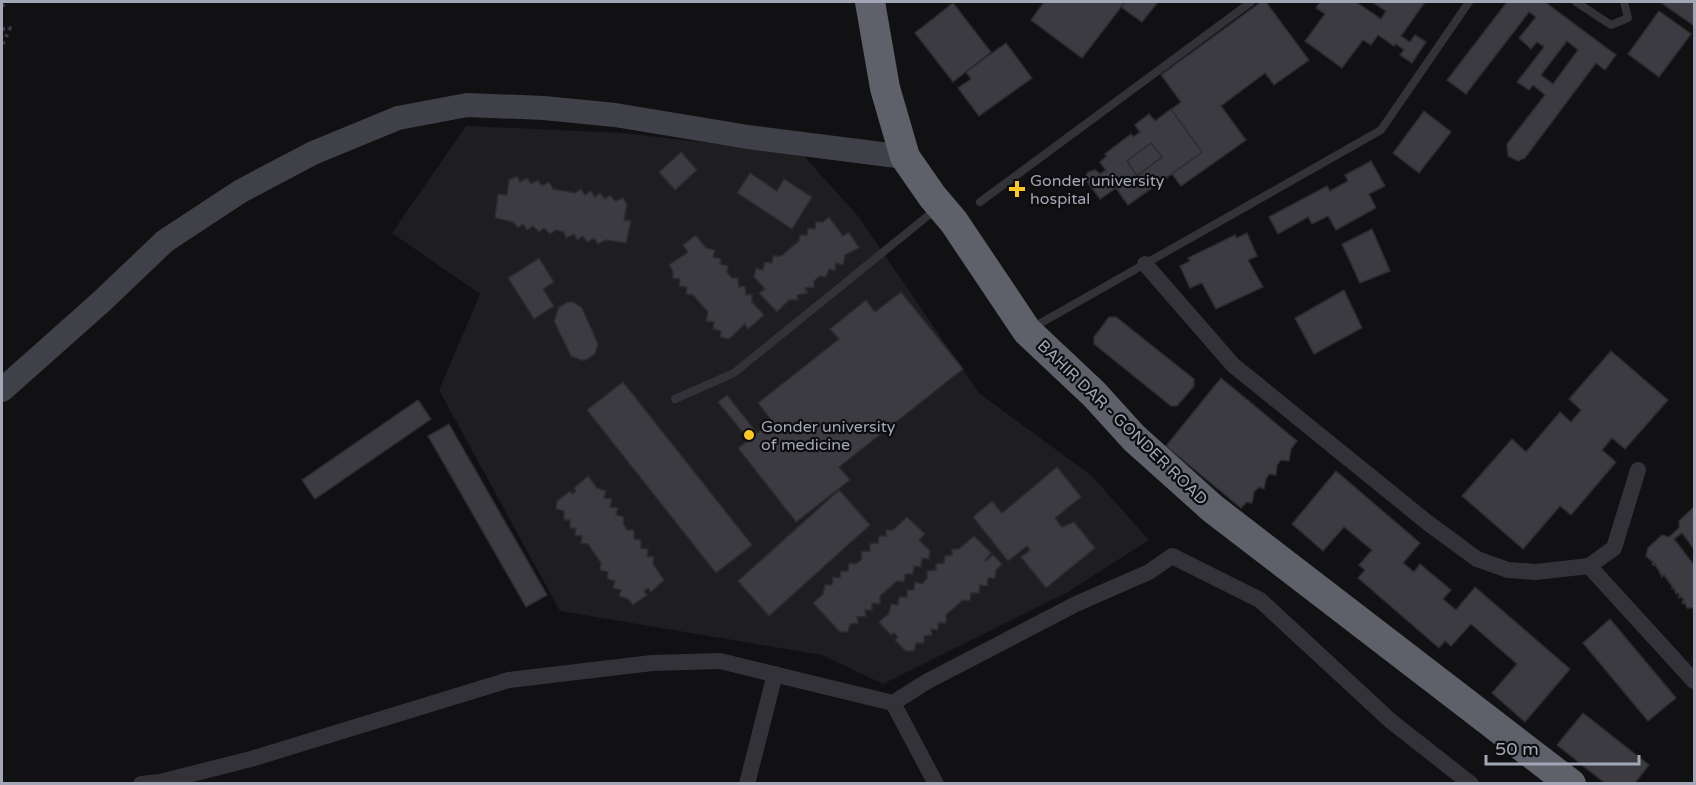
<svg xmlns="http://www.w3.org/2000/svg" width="1696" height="785" viewBox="0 0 1696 785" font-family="'Varela Round',sans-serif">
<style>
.built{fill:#1e1d20}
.building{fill:#3b3b41;stroke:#2c2b2f;stroke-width:1.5;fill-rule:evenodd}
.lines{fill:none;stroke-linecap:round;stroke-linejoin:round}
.path{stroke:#38393f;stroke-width:4;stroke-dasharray:3 4.5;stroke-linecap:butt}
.lane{stroke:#323238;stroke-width:8}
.street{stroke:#323238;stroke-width:16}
.secondary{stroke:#404148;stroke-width:24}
.highway{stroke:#5e606a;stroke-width:30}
.poi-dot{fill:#fdc81f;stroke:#0d0c0e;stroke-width:2}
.labels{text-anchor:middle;stroke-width:4.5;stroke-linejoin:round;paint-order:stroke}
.poi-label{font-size:16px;fill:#a2a6b5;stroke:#0d0c0e;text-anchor:start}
.street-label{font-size:16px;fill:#a2a6b5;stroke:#0d0c0e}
</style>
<rect width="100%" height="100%" fill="#111113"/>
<polygon class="built" points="466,126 624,133 802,154 858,216 979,393 1092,476 1149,540 1068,592 883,684 822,655 560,611 439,390 480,294 392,233"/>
<g class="building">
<polygon points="1044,2 1125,2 1082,58 1031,20"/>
<polygon points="1125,2 1158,2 1142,22 1121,7"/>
<polygon points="1261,2 1266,2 1309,60 1274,85 1265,73 1221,106 1246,140 1181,186 1172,174 1128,205 1116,188 1100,199 1087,181 1086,176 1088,172 1095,170 1100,174 1106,170 1100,162 1107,156 1105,154 1131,134 1133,137 1140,132 1135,125 1149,114 1155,121 1181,102 1161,75"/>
<polygon points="1320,2 1356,2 1381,19 1386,11 1372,2 1425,2 1401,36 1410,42 1415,35 1426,42 1412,63 1400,55 1404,50 1396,44 1394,46 1378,35 1371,45 1363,40 1342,68 1305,41 1325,14 1316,8"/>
<path d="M 1507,2 L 1545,2 L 1616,55 L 1605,70 L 1596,63 L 1525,158 L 1518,161 L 1508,156 L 1507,144 L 1545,95 L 1533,85 L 1529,90 L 1517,82 L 1544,47 L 1537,42 L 1531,49 L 1519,38 L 1536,17 L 1529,12 L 1466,94 L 1447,80 ZM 1567,41 L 1578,50 L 1553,84 L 1541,75 Z"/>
<polygon points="1660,2 1694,2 1694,23 1693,25"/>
<polygon points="953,3 991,52 953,82 915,33"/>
<polygon points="1659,11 1691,34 1659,77 1628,54"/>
<polygon points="1006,43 1032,78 979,116 958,88 971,79 966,72"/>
<path d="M 1171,109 L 1202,152 L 1128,205 L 1116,188 L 1100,199 L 1087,181 L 1086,176 L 1088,172 L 1095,170 L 1100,174 L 1106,170 L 1100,162 L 1107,156 L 1105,154 L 1131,134 L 1133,137 L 1140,132 L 1135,125 L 1149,114 L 1155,121 ZM 1151,143 L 1162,157 L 1137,176 L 1127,161 Z"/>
<polygon points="1424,111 1451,132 1419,173 1393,153"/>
<polygon points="681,152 697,170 675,190 659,172"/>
<polygon points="1371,161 1385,186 1369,194 1376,208 1336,230 1328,216 1312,224 1308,217 1278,234 1269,217 1327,186 1330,191 1348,181 1345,175"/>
<polygon points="750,173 777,191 784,179 812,197 792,229 737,193"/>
<polygon points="517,176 520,182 527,178 531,184 538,180 542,186 549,182 553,189 575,193 581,189 585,195 591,191 595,197 600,193 605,199 610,195 615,201 623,198 627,204 624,220 631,221 626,243 606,240 598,244 594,238 587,242 583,236 577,240 574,234 566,238 564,232 556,230 550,234 544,228 539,232 533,226 527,230 523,224 518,228 513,222 495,218 498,194 507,195 509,180"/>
<polygon points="829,217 843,236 849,232 859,248 845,255 843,265 836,263 835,271 829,269 826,277 820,276 814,281 814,287 805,288 808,293 797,295 798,300 789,300 777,312 759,293 765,289 754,277 756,268 763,270 765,262 772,263 773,256 781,256 799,241 800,235 807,235 808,228 815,229 816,222 823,222"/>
<polygon points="1372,229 1390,271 1360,283 1342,244"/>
<polygon points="1247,233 1257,256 1248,260 1263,287 1216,309 1202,283 1190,288 1180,266 1190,261 1188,258 1235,235 1237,238"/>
<polygon points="696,235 706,248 715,250 713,257 721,259 720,264 728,266 727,272 732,278 738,278 739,287 745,286 746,295 752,294 752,302 764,315 748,329 745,324 729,339 720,337 721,331 713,329 714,322 706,321 708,312 693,295 686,294 687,287 679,286 680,279 673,278 673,271 669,265 688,252 683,245"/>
<polygon points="539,258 554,282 543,289 554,306 534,319 508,278"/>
<polygon points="1344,290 1362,328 1314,354 1295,318"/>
<polygon points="901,292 963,369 839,467 850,480 796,522 738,448 749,440 718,402 727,395 757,433 772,421 758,403 839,339 830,329 866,300 875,312"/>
<polygon points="568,302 573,302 582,308 598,344 595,354 586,360 581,360 571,356 554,321 559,307"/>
<polygon points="1109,317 1116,317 1194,379 1194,386 1177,406 1171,406 1094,344 1094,337"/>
<polygon points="1611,351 1668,400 1625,449 1612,438 1602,450 1616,462 1571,515 1560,506 1523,549 1462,496 1512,439 1526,452 1560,412 1571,422 1581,410 1569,399"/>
<polygon points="1221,378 1297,441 1291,449 1289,461 1281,460 1277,465 1276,475 1269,474 1266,479 1264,489 1259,487 1254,492 1252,503 1247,502 1241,508 1166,446"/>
<polygon points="623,382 752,545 716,573 587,410"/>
<polygon points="418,400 431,419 315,499 302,480"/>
<polygon points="449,424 547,595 526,607 428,436"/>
<polygon points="1057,467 1081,497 1055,518 1062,527 1074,522 1095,548 1046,588 1021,557 1030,550 1027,546 1008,561 973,517 992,501 1002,513"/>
<polygon points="1336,471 1420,543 1403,563 1414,572 1420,564 1451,590 1443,599 1456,610 1475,587 1570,669 1525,722 1492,693 1517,664 1471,624 1451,646 1445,641 1439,648 1358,578 1365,570 1359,565 1372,550 1344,527 1323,551 1292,524"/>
<polygon points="588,476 597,488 606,491 604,498 612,499 610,507 618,508 616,515 624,517 623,523 627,530 634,530 634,539 641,540 641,548 648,549 647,556 654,557 653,564 664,580 651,592 648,588 644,591 647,595 633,605 628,599 619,596 621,590 613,588 615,581 607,579 608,572 600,570 601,563 588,544 581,543 582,536 575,535 576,528 570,528 570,520 564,520 564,511 556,509 557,501 570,491 572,494 576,491 574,488"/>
<polygon points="839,490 870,525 769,616 738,581"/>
<polygon points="1694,507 1694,549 1682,533 1674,539 1694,565 1694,608 1687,608 1685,603 1683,604 1682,602 1684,600 1681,597 1679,598 1678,597 1680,596 1678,593 1676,594 1674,588 1672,589 1672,586 1664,575 1662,577 1655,564 1654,566 1652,564 1653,562 1646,556 1648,548 1662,535 1669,537 1679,528 1679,521"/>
<polygon points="907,517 925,534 919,540 930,551 929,559 922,558 921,567 914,566 913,574 905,574 904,582 897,581 880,596 880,604 872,603 872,610 865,610 866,616 857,617 858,623 850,624 848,632 840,632 813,603 823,594 825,585 832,585 833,577 840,578 841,571 848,571 849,563 856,564 862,559 861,552 870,551 870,544 878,543 879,536 886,536 886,530 893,530"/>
<polygon points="974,536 991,553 985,560 986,561 993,555 1002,564 996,570 995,578 988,578 987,586 980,585 979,593 971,593 970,601 963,600 946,615 946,623 938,623 938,630 931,629 932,635 924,636 924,643 916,643 914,651 906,651 895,640 898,637 894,633 891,635 879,622 889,613 891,604 898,605 899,597 907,597 907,590 914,590 915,582 922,584 927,578 927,571 936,570 936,564 944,563 945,556 952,555 952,549 959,549"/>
<polygon points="1610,619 1676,698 1648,721 1583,643"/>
<polygon points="1583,713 1649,765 1634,784 1606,784 1557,745"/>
</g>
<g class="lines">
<g class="path">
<polyline points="2,6 6,2"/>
<polyline points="2,29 10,28 2,46"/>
</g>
<g class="lane">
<polyline points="1576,2 1611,25 1628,18 1624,2"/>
<polyline points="980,202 1251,2"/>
<polyline points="1032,328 1381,130 1469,2"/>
<polyline points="675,399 734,373 935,210"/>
</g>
<g class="street">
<polyline points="1145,264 1233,365 1428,523 1477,559 1508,570 1536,572 1589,566 1614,548 1638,470"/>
<polyline points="1589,566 1694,681"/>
<polyline points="893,703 936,784"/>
<polyline points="141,784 160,782 251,759 509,680 652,663 720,661 893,703 926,682 1076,604 1149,572 1172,556 1260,600 1392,722 1471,784"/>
<polyline points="747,784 775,674"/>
</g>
<polyline class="secondary" points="2,390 101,302 165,241 241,191 313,153 398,118 467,105 544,108 615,115 748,137 905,157"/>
<polyline class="highway" points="870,2 885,88 905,157 932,196 954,222 1027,331 1094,394 1134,438 1212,508 1571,784"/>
</g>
<g class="poi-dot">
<path d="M1014 180h6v6h6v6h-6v6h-6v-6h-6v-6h6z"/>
<circle cx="749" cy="435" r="6"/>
</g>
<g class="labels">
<g class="poi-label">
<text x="1030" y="186">Gonder university<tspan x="1030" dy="18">hospital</tspan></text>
<text x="761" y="432">Gonder university<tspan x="761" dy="18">of medicine</tspan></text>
</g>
<g class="street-label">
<text transform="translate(1123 422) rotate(44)" y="6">BAHIR DAR - GONDER ROAD</text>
</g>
</g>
<rect width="1696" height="785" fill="none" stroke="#a2a6b5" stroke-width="6"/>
<path d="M1486 755v9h153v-9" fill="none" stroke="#a2a6b5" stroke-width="3"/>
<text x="1495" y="755" font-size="18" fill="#a2a6b5" stroke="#0d0c0e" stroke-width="4.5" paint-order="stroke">50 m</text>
</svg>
